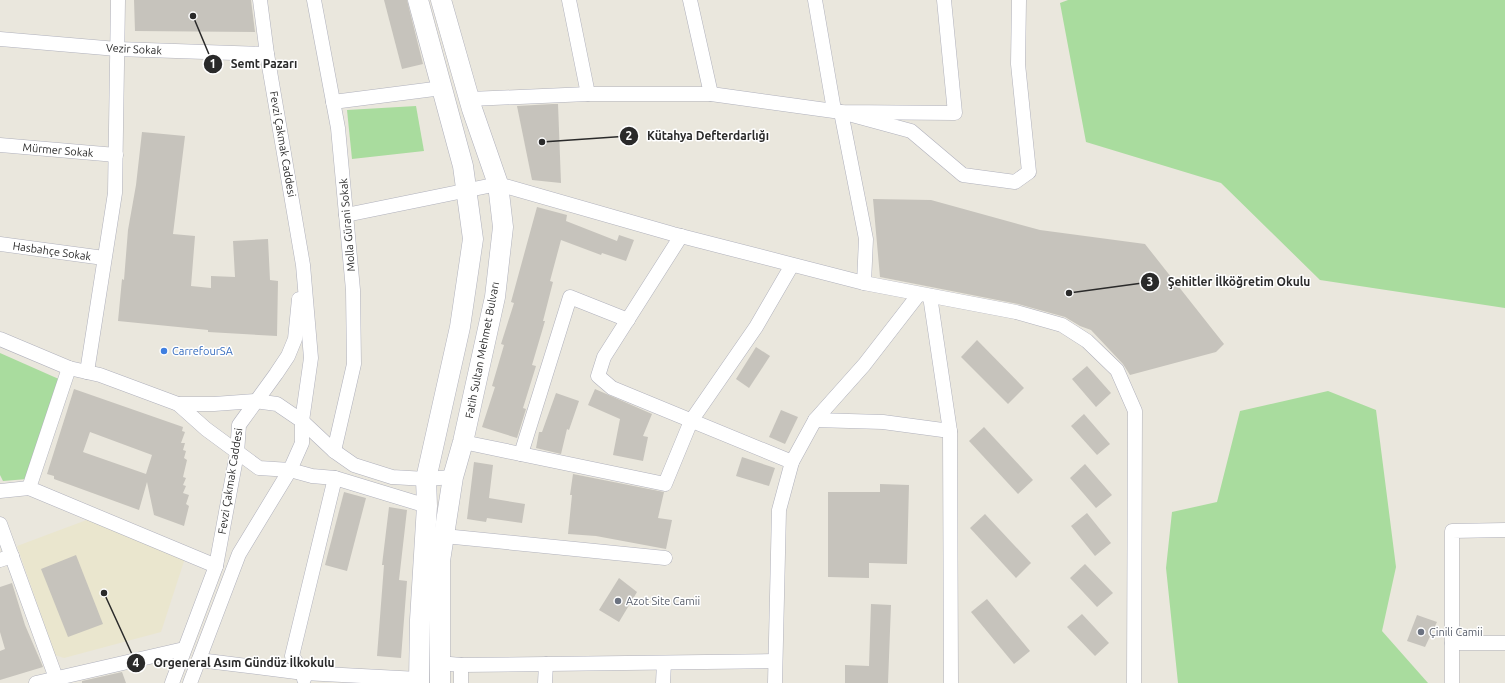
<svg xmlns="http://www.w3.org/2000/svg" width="1505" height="683" viewBox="0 0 1505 683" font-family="Ubuntu,sans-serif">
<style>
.education{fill:#eae6ce}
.green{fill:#a9dc9e}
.building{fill:#c6c3bc;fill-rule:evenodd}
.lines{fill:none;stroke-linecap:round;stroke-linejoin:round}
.minor-casing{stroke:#b0b1bc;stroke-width:15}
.secondary-casing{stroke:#b0b1bc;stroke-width:21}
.minor{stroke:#fff;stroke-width:14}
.secondary{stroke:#fff;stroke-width:20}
.shop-dot{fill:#3f7fe0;stroke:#fff;stroke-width:1.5}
.worship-dot{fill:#6b7280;stroke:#fff;stroke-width:1.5}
.labels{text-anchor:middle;stroke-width:3;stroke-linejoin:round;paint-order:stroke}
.street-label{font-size:11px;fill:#2a2a2a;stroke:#fff}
.shop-label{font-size:11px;fill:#366cbe;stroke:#fff;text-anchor:start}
.worship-label{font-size:11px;fill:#5b616d;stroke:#fff;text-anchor:start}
.leader{fill:none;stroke:#2a2a2a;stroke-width:1.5}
.callout-dot{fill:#2a2a2a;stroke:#fff;stroke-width:1.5}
.mark-label{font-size:12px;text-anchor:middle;font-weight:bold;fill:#fff}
.callout-label{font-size:12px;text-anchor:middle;font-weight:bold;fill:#2a2a2a;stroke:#fff;stroke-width:3;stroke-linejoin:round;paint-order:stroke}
</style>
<rect width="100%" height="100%" fill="#eae7dd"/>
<polygon class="education" points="92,518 186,555 161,632 64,658 55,655 17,546"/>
<g class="green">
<polygon points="1068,0 1505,0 1505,308 1320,280 1221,183 1086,142 1060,3"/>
<polygon points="416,106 424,151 352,159 347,110"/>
<polygon points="0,353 61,380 27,479 3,481 0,475"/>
<polygon points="1328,391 1376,410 1396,567 1382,631 1428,683 1178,683 1166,568 1172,512 1217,502 1240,411"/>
</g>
<g class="building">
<polygon points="134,0 251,0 255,32 135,31"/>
<polygon points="384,0 407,0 423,64 402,69"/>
<polygon points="553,104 558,104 561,183 532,180 517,106"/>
<polygon points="142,132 185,136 173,234 195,236 191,286 211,288 211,276 235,277 233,241 268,239 270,280 278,281 277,336 208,332 208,330 118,321 122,279 124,280 128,230 136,185"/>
<polygon points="873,199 931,200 1040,230 1145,244 1224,344 1216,352 1130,375 1123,364 1091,330 1080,326 1065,317 1018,304 880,277"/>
<polygon points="537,207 567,215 566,221 617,241 619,235 634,240 626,261 602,253 601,255 561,240 550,281 553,282 543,321 545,321 532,365 536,366 523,408 526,409 517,438 482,427 495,387 492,386 504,345 501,344 514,303 511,302"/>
<polygon points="977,340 1024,388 1008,404 961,357"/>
<polygon points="756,347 770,356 749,388 736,379"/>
<polygon points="1087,366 1111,393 1096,407 1072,379"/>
<path d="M 74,389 L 183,427 L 182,431 L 185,432 L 181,443 L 185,443 L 183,450 L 186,451 L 184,458 L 187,460 L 183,477 L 186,478 L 183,485 L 186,486 L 183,493 L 189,495 L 186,504 L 189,506 L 184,526 L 154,515 L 147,482 L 139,510 L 54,479 L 54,476 L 47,474 ZM 90,432 L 152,455 L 146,474 L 83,452 Z"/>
<polygon points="595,389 652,414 643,436 648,437 643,461 613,455 620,419 588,405"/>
<polygon points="556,393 579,401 569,430 567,429 561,454 536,448 539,432 542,432"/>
<polygon points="781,410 798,417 785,444 769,437"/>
<polygon points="1084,414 1110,444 1097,455 1071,426"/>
<polygon points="984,427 1033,480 1018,494 969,441"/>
<polygon points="742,457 775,468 769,486 736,476"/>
<polygon points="474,462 493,465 489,498 525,504 522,523 487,518 486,522 467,519"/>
<polygon points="1085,464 1112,495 1096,508 1070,478"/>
<polygon points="573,474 664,492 658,518 672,520 666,549 596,536 568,534 572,495 570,495"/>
<polygon points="880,484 909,485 907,564 869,563 869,578 828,577 828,492 880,492"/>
<polygon points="344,492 366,498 347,571 325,565"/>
<polygon points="389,507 407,510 399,580 407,581 401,658 377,656 384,565 382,565"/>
<polygon points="1087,513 1111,543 1095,556 1071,526"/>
<polygon points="985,514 1031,563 1016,578 970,528"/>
<polygon points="76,555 103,624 68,637 41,569"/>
<polygon points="1085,564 1113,593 1097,607 1070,578"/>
<polygon points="619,578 637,592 619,622 599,610"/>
<polygon points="12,583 25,625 43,667 0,680 0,651 5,649 0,632 0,587"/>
<polygon points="987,599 1030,651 1014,664 971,612"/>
<polygon points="871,604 891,605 888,683 845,683 845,665 869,666"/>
<polygon points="1082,614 1109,643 1095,656 1067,627"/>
<polygon points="1417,615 1437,622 1425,647 1407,641"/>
<polygon points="122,672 126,683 82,683 82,681"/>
</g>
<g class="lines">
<g class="minor-casing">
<g id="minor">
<polyline points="314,0 338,128 353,290 354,364 334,451"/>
<polyline points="569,0 588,94"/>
<polyline points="690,0 711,94"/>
<polyline points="815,0 834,110"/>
<polyline points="0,39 117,49 267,54"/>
<polyline points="470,99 588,94 711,94 841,112 955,113 944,0"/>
<polyline points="333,102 442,88"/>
<polyline points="0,145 116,155"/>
<polyline points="346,215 498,184 673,234 864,283 1016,312 1062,325 1087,341 1117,370 1135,411 1134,683"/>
<polyline points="681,236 604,357 598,376 612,388 792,462"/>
<polyline points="0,244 104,258"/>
<polyline points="864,283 866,239 841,112 911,131 963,175 1015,182 1029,172 1018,64 1019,0"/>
<polyline points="930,296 950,431 951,683"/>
<polyline points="0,339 69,368 100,375 178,404 214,404 255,401 277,404 302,421 334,451 354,465 392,477 426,479 453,477"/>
<polyline points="69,368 29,488 216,566"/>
<polyline points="87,372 115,193 118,0"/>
<polyline points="178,404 206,429 259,468 290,470 312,476 335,478 427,506"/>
<polyline points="815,420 883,422 950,431"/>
<polyline points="463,442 665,484 691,421 756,327 792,265"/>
<polyline points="521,454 570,297 628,320"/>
<polyline points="0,491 29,488"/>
<polyline points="0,524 56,678"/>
<polyline points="444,536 665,558"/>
<polyline points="0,560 12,556"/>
<polyline points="1452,643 1505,643"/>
<polyline points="199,660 304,673 419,679"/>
<polyline points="439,663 461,665 775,661"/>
<polyline points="304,679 304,673 292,656 335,478"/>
<polyline points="36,683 184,649"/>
<polyline points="172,683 216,566 237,453 239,425 276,374 288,356 295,339 299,299"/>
<polyline points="190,683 239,554 290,470 302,443 302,421 311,358 303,265 267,54 260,0"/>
<polyline points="461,683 461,665"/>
<polyline points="545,683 546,664"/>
<polyline points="663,683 664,663"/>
<polyline points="775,683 779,510 792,462 815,420 864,365 919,294"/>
<polyline points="1452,683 1452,531 1505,530"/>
</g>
</g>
<g class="secondary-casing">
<g id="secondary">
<polyline points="418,0 463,166 473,239 460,327 426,479 427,506 420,620 419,683"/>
<polyline points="440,683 440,561 453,477 463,442 495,297 503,227 498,184 472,109 441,0"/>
</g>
</g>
<use href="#minor" class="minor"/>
<use href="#secondary" class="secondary"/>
</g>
<circle class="shop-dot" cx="164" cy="351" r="4"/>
<g class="worship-dot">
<circle cx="618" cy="601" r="4"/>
<circle cx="1421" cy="632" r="4"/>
</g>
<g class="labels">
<g class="street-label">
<text transform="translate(134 49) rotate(3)" y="4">Vezir Sokak</text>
<text transform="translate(283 144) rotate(80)" y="4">Fevzi Çakmak Caddesi</text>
<text transform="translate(58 150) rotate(5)" y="4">Mürmer Sokak</text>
<text transform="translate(347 225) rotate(-95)" y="4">Molla Gürani Sokak</text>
<text transform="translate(52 251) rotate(8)" y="4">Hasbahçe Sokak</text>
<text transform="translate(482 350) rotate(-79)" y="4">Fatih Sultan Mehmet Bulvarı</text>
<text transform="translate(230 481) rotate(-81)" y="4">Fevzi Çakmak Caddesi</text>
</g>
<g class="shop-label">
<text x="172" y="355">CarrefourSA</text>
</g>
<g class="worship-label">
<text x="626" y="605">Azot Site Camii</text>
<text x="1429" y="636">Çinili Camii</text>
</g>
</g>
<path class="leader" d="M193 16L213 64M542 142L629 136M1069 293L1150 282M104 593L136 663"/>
<g class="callout-dot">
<circle cx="193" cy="16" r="4"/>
<circle cx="542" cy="142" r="4"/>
<circle cx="1069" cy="293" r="4"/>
<circle cx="104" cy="593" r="4"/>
<circle cx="213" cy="64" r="10"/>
<circle cx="629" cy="136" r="10"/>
<circle cx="1150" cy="282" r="10"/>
<circle cx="136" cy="663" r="10"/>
</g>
<g class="mark-label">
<text x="213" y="68">1</text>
<text x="629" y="140">2</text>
<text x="1150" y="286">3</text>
<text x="136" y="667">4</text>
</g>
<g class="callout-label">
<text x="264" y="68">Semt Pazarı</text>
<text x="708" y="140">Kütahya Defterdarlığı</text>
<text x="1239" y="286">Şehitler İlköğretim Okulu</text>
<text x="244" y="667">Orgeneral Asım Gündüz İlkokulu</text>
</g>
</svg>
